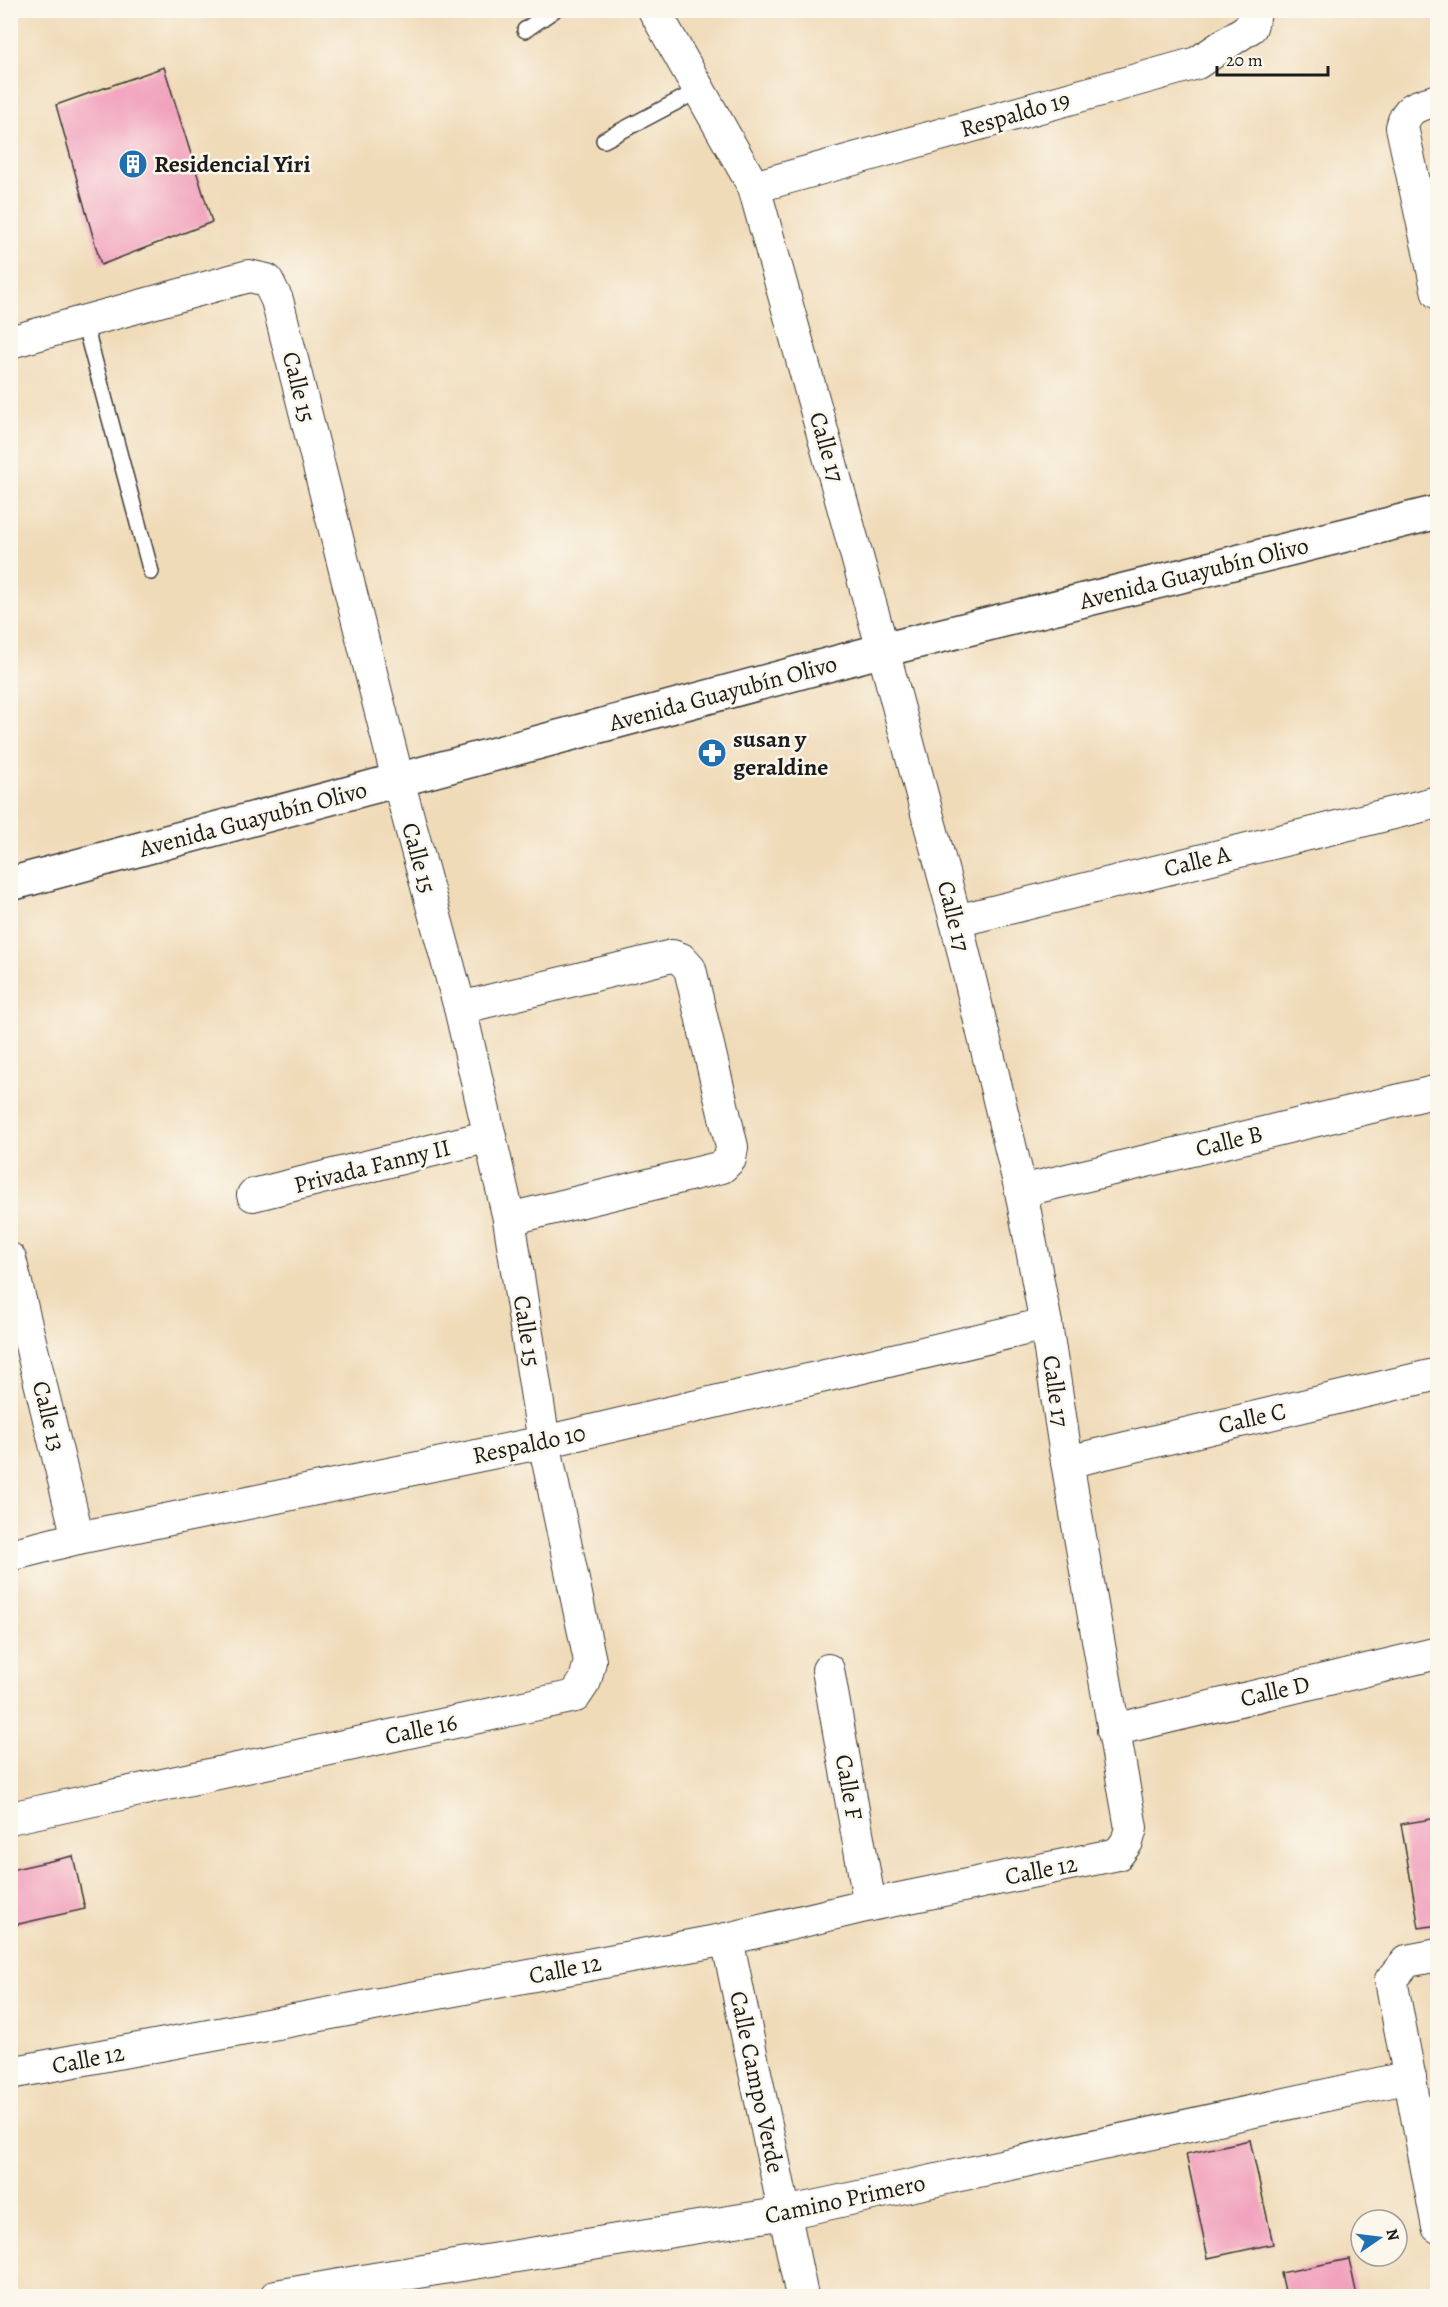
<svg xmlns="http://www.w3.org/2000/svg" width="1448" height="2307" viewBox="0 0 1448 2307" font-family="Alegreya,serif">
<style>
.building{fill:#f1a2bd}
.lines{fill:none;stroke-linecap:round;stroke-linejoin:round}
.service-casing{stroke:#3c3934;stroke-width:18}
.minor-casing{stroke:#3c3934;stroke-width:34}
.secondary-casing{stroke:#3c3934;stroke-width:36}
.service{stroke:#fff;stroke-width:15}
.minor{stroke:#fff;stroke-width:32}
.secondary{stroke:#fff;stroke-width:33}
.labels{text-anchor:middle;stroke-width:5;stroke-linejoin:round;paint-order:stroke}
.street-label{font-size:24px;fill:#1c1c1c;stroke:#fbf7ec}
.poi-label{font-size:24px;font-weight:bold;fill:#1c1c1c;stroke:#fbf7ec;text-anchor:start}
</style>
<rect width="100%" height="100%" fill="#fbf7ec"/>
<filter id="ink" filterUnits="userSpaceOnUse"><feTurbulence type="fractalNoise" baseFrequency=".0167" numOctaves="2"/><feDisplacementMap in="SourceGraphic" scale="12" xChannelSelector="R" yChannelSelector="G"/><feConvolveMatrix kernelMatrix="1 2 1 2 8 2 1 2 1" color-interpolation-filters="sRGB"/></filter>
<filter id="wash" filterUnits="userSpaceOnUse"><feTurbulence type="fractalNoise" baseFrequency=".008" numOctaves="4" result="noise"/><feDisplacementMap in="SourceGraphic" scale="24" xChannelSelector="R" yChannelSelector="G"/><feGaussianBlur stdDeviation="1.35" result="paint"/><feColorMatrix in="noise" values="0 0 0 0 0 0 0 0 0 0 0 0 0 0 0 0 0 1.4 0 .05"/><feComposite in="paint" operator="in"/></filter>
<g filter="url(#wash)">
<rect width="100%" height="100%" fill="#f0dbb9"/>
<g id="blocks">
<g class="building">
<polygon points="164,67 212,222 101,265 56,105"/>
<polygon points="1438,1818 1438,1925 1419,1928 1401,1824"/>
<polygon points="73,1856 85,1909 10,1926 10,1870"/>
<polygon points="1250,2140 1273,2244 1208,2258 1186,2154"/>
<polygon points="1349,2259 1357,2296 1286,2296 1281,2273"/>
</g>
</g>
</g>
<g filter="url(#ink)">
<use href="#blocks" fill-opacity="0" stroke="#3c3934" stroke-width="1.5"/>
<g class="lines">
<g class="service-casing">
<g id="service">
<polyline points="525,30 554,10"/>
<polyline points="604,140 699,90"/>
<polyline points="84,322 151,572"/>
</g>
</g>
<g class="minor-casing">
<g id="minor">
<path d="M 1438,100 C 1419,106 1407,105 1402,127 L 1438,293"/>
<polyline points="754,187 1197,63 1251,27 1256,10"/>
<polyline points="10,342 249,276 267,280 277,300 398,780 460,1008 509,1219 544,1442 590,1661 585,1681 575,1696 10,1818"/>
<polyline points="956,921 1438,802"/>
<polyline points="460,1008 672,956 681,959 690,969 732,1147 730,1159 722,1167 509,1219"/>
<polyline points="1021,1191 1438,1091"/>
<polyline points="253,1195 490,1136"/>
<polyline points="10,1259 78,1538"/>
<polyline points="1067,1462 1438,1374"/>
<polyline points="10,1555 78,1538 544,1442 1046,1324"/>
<polyline points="828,1670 870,1905"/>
<polyline points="1113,1730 1438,1653"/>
<polyline points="727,1939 802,2296"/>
<polyline points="1438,1955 1407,1961 1391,1980 1438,2227"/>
<polyline points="10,2073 727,1939 870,1905 1118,1854 1127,1842 1131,1828 1067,1462 1046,1324 1021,1191 956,921 883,650 754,187 654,10"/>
<polyline points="276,2296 374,2279 785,2213 1410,2077"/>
</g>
</g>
<g class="secondary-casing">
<polyline id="secondary" points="10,884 883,650 1438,512"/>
</g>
<use href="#service" class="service"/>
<use href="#minor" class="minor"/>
<use href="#secondary" class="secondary"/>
</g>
</g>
<defs>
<g id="building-disc" transform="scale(1.5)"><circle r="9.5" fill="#1f6fb2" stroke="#fbf7ec"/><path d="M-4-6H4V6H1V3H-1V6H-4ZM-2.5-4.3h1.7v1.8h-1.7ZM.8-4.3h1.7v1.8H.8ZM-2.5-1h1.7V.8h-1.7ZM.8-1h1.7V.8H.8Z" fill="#fff"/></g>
<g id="pharmacy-disc" transform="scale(1.5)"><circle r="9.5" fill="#1f6fb2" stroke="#fbf7ec"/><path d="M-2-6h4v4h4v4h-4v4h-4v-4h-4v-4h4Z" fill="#fff"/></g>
</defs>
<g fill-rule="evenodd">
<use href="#building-disc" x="133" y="164"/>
<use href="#pharmacy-disc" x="712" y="753"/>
</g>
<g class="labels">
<g class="street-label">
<text transform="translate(1015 114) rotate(-16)" y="8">Respaldo 19</text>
<text transform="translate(299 387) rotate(76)" y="8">Calle 15</text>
<text transform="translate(827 447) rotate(74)" y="8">Calle 17</text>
<text transform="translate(1194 573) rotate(-14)" y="8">Avenida Guayubín Olivo</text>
<text transform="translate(723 693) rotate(-15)" y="8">Avenida Guayubín Olivo</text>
<text transform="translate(253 819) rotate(-15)" y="8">Avenida Guayubín Olivo</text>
<text transform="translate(419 858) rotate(75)" y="8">Calle 15</text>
<text transform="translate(1197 861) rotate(-14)" y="8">Calle A</text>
<text transform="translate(954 916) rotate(76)" y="8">Calle 17</text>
<text transform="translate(1229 1141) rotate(-14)" y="8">Calle B</text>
<text transform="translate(372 1166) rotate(-14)" y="8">Privada Fanny II</text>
<text transform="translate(527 1331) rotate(81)" y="8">Calle 15</text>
<text transform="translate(1056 1391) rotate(82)" y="8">Calle 17</text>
<text transform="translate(49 1416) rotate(76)" y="8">Calle 13</text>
<text transform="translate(1252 1418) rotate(-13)" y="8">Calle C</text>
<text transform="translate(529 1444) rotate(-12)" y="8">Respaldo 10</text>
<text transform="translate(1275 1691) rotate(-13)" y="8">Calle D</text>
<text transform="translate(421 1729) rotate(-12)" y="8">Calle 16</text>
<text transform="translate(849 1787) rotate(80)" y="8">Calle F</text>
<text transform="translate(1041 1870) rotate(-11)" y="8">Calle 12</text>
<text transform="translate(565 1969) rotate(-11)" y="8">Calle 12</text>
<text transform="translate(88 2059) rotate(-11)" y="8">Calle 12</text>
<text transform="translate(757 2082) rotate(78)" y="8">Calle Campo Verde</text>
<text transform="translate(845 2199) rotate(-12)" y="8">Camino Primero</text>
</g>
<g class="poi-label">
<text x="154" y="172">Residencial Yiri</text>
<text x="733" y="747">susan y<tspan x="733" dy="28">geraldine</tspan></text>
</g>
</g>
<rect width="1448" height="2307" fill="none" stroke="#fbf7ec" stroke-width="36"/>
<g transform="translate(1379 2238) rotate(76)"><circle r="28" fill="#fbf7ec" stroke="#a29f99" stroke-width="1.5"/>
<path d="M0-4.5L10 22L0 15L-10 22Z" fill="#1f6fb2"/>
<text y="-9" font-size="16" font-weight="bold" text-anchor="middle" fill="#1c1c1c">N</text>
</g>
<path d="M1217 66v9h111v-9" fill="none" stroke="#1c1c1c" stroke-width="3"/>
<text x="1226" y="66" font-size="18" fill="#1c1c1c" stroke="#fbf7ec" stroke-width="4.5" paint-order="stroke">20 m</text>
</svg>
